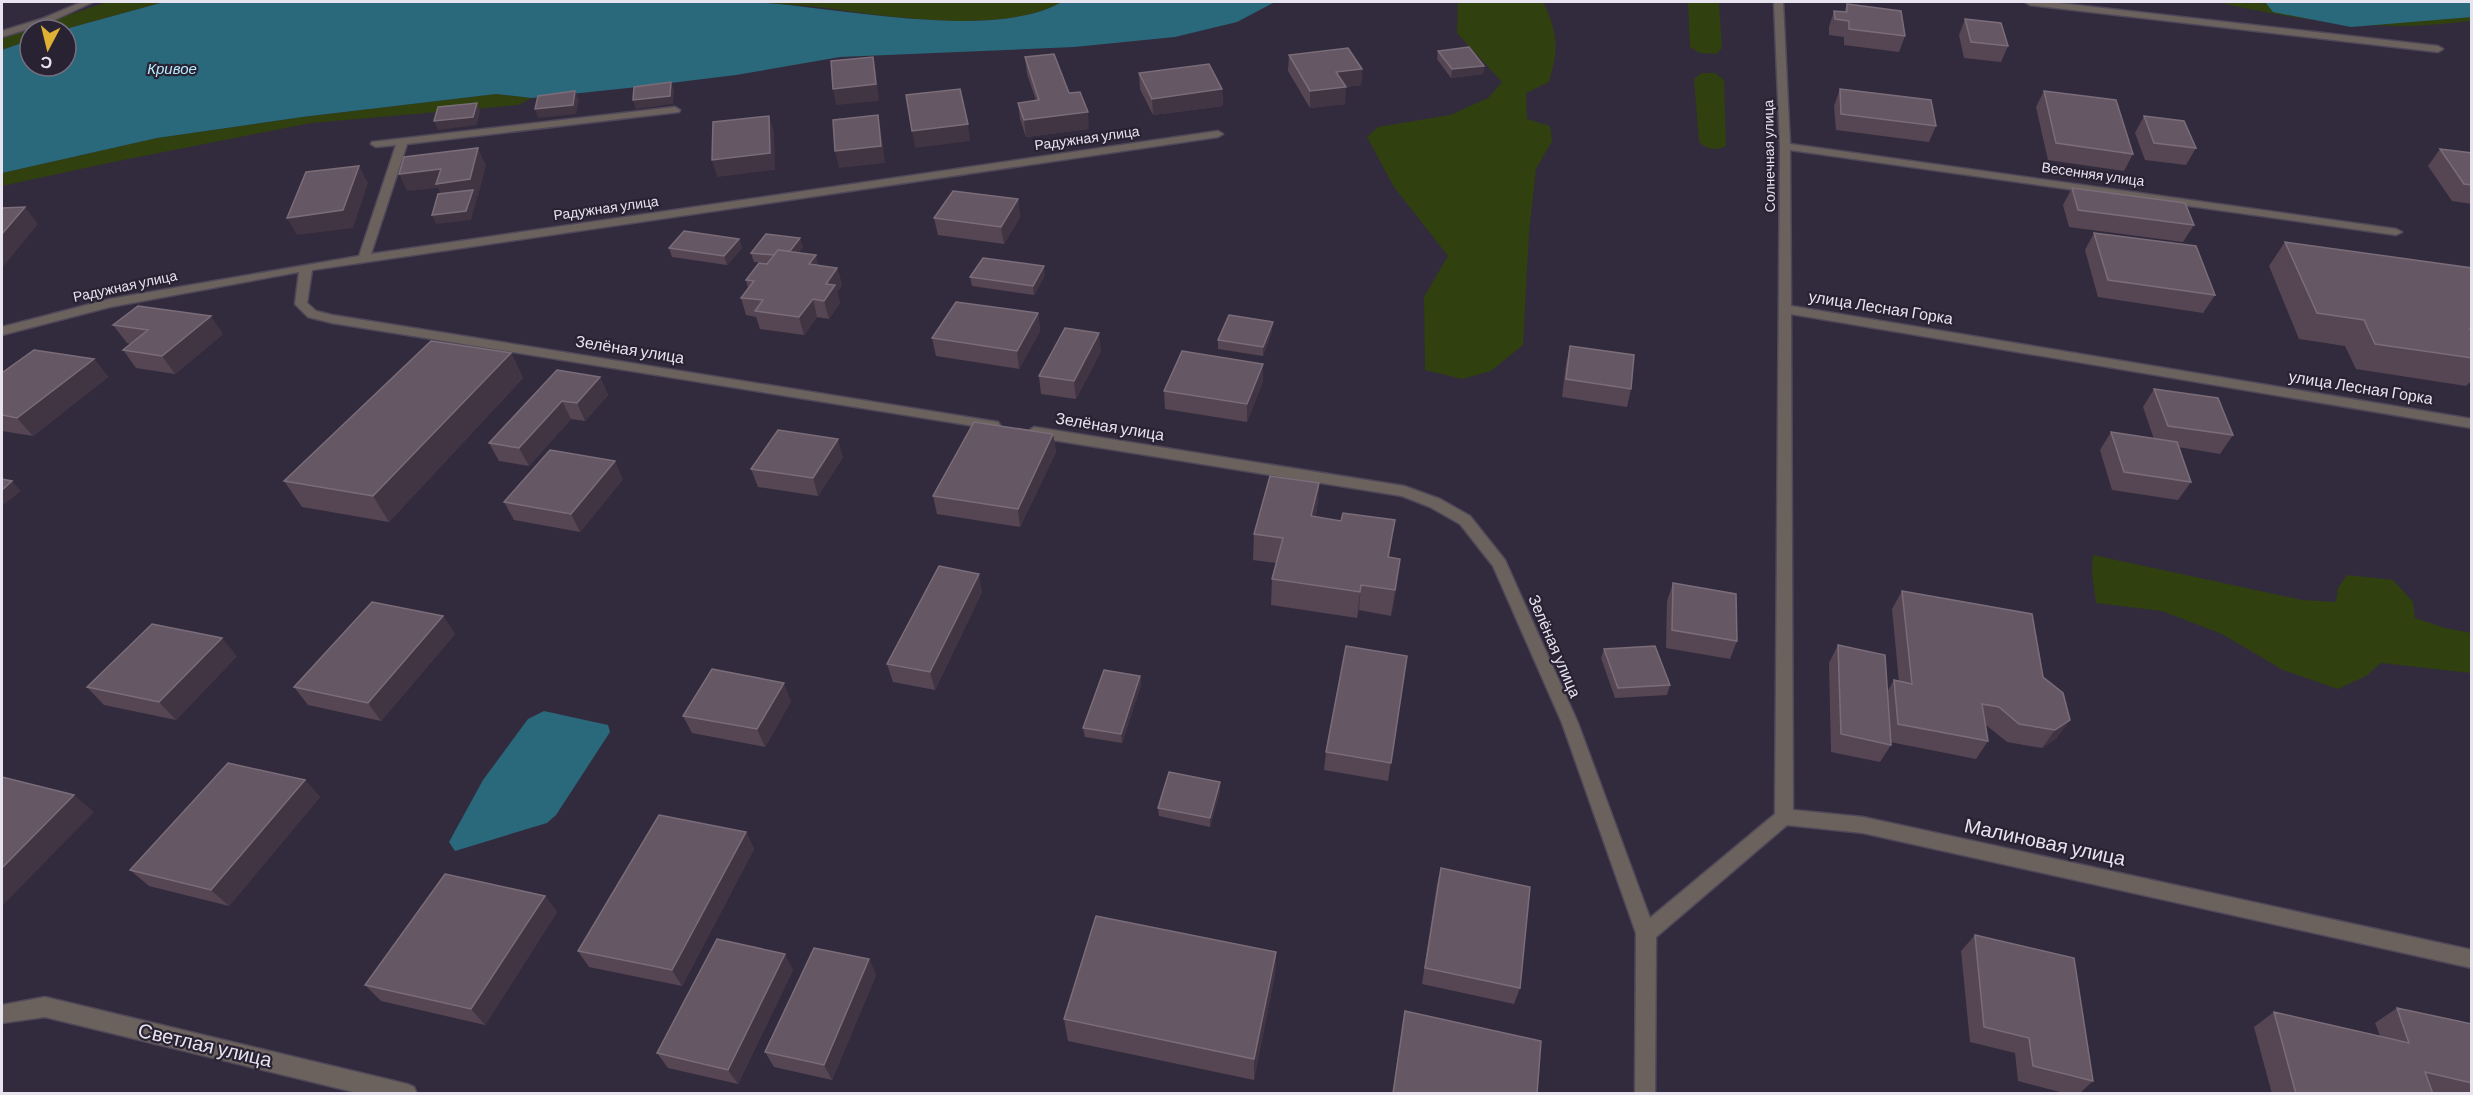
<svg xmlns="http://www.w3.org/2000/svg" width="2473" height="1095" viewBox="0 0 2473 1095" font-family="Barlow,sans-serif">
<style>
.green{fill:#30400f}
.water{fill:#2a687b}
.lines{fill:none;stroke-linecap:round;stroke-linejoin:round}
.river{fill:#2a687b;fill-rule:evenodd}
.minor-casing{stroke:#4f4859;stroke-width:3}
.minor{fill:#6c625d;fill-rule:evenodd}
.wall{fill:#564653}
.shaded-wall{fill:#413443}
.building{fill:#665764;stroke:#7a6d79;stroke-width:1.5}
.labels{text-anchor:middle;stroke-width:4.5;stroke-linejoin:round;paint-order:stroke}
.far-street-label{font-size:14px;fill:#e7e3ef;stroke:#282233}
.far-water-label{font-size:15px;font-style:italic;fill:#b7ebfd;stroke:#282233}
.street-label{font-size:16px;fill:#e7e3ef;stroke:#282233}
.near-street-label{font-size:20px;fill:#e7e3ef;stroke:#282233}
</style>
<rect width="100%" height="100%" fill="#322b3d"/>
<g class="green">
<polygon points="107,2 164,2 62,30 30,30 30,40 2,50 2,38"/>
<path d="M 749,2 L 1062,2 C 1001,36 885,16 818,7 C 795,5 772,3 749,2 Z"/>
<path d="M 1458,2 L 1543,2 C 1558,32 1559,49 1549,82 L 1526,93 L 1527,119 L 1550,126 L 1552,141 L 1536,169 L 1529,232 L 1523,345 L 1491,371 L 1462,379 L 1425,370 L 1424,297 L 1448,256 L 1394,187 L 1367,137 L 1378,127 L 1450,115 L 1488,98 L 1502,82 L 1457,33 Z"/>
<polygon points="1688,2 1719,2 1722,48 1716,54 1700,53 1690,47"/>
<path d="M 2217,2 L 2255,2 L 2331,14 L 2387,15 L 2471,8 L 2471,21 C 2449,23 2426,26 2403,26 C 2340,26 2278,16 2217,2 Z"/>
<polygon points="2312,2 2451,2 2356,6"/>
<path d="M 1702,73 L 1715,73 L 1724,80 L 1726,146 C 1716,151 1707,150 1699,142 L 1694,79 Z"/>
<polygon points="496,94 532,98 518,105 311,123 113,162 2,186 2,173 157,138 302,117"/>
<polygon points="2093,555 2302,600 2336,602 2338,588 2347,575 2393,580 2413,602 2415,618 2445,628 2471,633 2471,673 2381,663 2366,676 2338,689 2283,670 2222,634 2162,611 2096,603 2092,573"/>
</g>
<g class="water">
<path d="M 164,2 C 294,2 424,2 554,2 C 619,2 684,0 749,2 C 833,5 989,43 1062,2 L 1275,2 L 1237,22 L 1175,37 L 1074,47 L 840,57 L 736,75 L 638,87 L 532,98 L 496,94 L 302,117 L 157,138 L 2,173 L 2,50 L 30,40 L 30,66 L 66,66 L 66,30 L 62,30 Z"/>
<polygon points="544,711 608,725 610,732 556,815 547,823 455,851 449,842 483,780 528,719"/>
</g>
<g class="lines">
<polygon class="river" points="2265,2 2472,2 2472,17 2351,27 2273,12"/>
<g class="minor-casing">
<g id="minor">
<polygon points="82,2 93,2 50,22 2,37 2,31 44,18"/>
<polygon points="1774,2 1783,2 1790,144 2396,229 2402,232 2396,235 1790,150 1791,306 2472,419 2472,428 1791,314 1793,810 1863,817 2472,950 2472,968 1863,833 1787,825 1656,937 1655,1094 1635,1094 1636,933 1562,723 1493,566 1460,524 1430,507 1402,496 1034,437 1027,432 1034,427 1404,486 1440,499 1470,516 1505,560 1578,723 1650,918 1775,814 1780,146"/>
<polygon points="2025,2 2049,2 2438,46 2443,49 2438,52 2030,5"/>
<polygon points="675,107 680,110 679,112 407,144 371,254 1218,131 1223,134 1218,137 312,270 307,303 316,311 332,315 998,422 1000,425 993,429 332,323 308,317 295,304 299,272 110,307 2,335 2,327 110,299 359,256 396,145 376,147 371,144 372,142"/>
<polygon points="45,997 407,1084 414,1087 417,1094 362,1094 45,1017 2,1023 2,1005"/>
</g>
</g>
<use href="#minor" class="minor"/>
</g>
<g class="wall">
<polygon points="1847,4 1905,36 1899,52 1844,45 1844,37 1829,35 1829,27 1834,11 1844,12"/>
<polygon points="1965,19 2008,46 2001,62 1964,58 1959,35"/>
<polygon points="1438,51 1484,66 1483,74 1451,78 1437,59"/>
<polygon points="1289,55 1362,69 1361,85 1345,87 1345,104 1310,108 1288,71"/>
<polygon points="1025,57 1069,93 1089,129 1026,137 1020,119 1018,103 1036,100 1027,74"/>
<polygon points="1139,73 1222,89 1223,106 1153,115 1140,89"/>
<polygon points="1840,89 1936,126 1929,142 1836,130 1834,106"/>
<polygon points="2044,91 2133,154 2124,171 2048,160 2036,107"/>
<polygon points="2144,116 2196,148 2186,165 2145,160 2135,133"/>
<polygon points="2440,149 2472,153 2472,204 2452,201 2428,166"/>
<polygon points="2072,188 2194,225 2183,242 2069,227 2063,205"/>
<polygon points="1018,199 1020,217 1004,244 938,235 934,218"/>
<polygon points="2094,233 2215,295 2203,313 2098,297 2085,250"/>
<polygon points="739,239 742,248 727,265 672,257 669,248"/>
<polygon points="2285,242 2472,268 2472,380 2466,386 2356,369 2345,346 2299,339 2269,266"/>
<polygon points="803,247 799,252 818,265 837,268 842,285 837,292 840,303 829,319 817,317 804,335 760,329 756,317 746,315 741,298 748,288 746,280 767,263 754,262 751,253"/>
<polygon points="1045,275 1034,295 972,286 970,277"/>
<polygon points="1038,313 1040,331 1019,369 936,356 932,338"/>
<polygon points="113,325 223,334 175,374 136,368 123,350 131,344 127,343"/>
<polygon points="1272,331 1263,356 1218,349 1218,340"/>
<polygon points="1570,346 1631,389 1627,407 1562,397 1566,364"/>
<polygon points="1101,351 1076,399 1041,394 1039,376"/>
<polygon points="511,353 523,378 389,522 302,507 284,481"/>
<polygon points="94,359 108,377 33,436 2,431 2,373"/>
<polygon points="1263,364 1263,381 1247,422 1165,409 1164,391"/>
<polygon points="600,377 608,395 585,421 571,419 529,466 499,461 489,443"/>
<polygon points="2154,389 2233,435 2220,454 2178,447 2191,482 2178,500 2112,490 2100,450 2111,432 2154,439 2143,407"/>
<polygon points="1053,434 1056,452 1020,527 937,514 933,496"/>
<polygon points="843,457 818,496 758,487 751,469"/>
<polygon points="623,479 580,532 514,520 504,502"/>
<polygon points="1319,483 1317,509 1315,517 1391,546 1389,558 1397,585 1391,616 1359,610 1357,618 1271,605 1272,579 1276,563 1253,560 1254,534"/>
<polygon points="1673,583 1737,641 1730,659 1666,648 1667,601"/>
<polygon points="1902,591 2043,677 2057,738 2042,748 2007,742 1986,725 1988,741 1976,759 1890,742 1891,745 1880,762 1831,752 1829,663 1838,645 1887,692 1894,680 1899,682 1892,609"/>
<polygon points="982,592 935,690 893,682 887,664"/>
<polygon points="443,616 455,634 381,721 308,705 294,687"/>
<polygon points="1604,649 1670,685 1667,695 1615,698 1601,658"/>
<polygon points="237,656 176,720 104,705 87,687"/>
<polygon points="1407,656 1388,781 1324,770 1326,752"/>
<polygon points="1140,676 1141,685 1122,743 1085,737 1083,728"/>
<polygon points="791,701 765,747 692,733 683,716"/>
<polygon points="305,780 320,797 229,906 149,886 130,870"/>
<polygon points="1220,791 1210,827 1159,816 1158,808"/>
<polygon points="746,832 754,849 682,986 589,967 578,951"/>
<polygon points="1441,868 1520,988 1514,1004 1422,984 1437,884"/>
<polygon points="545,896 557,912 485,1025 381,1001 365,985"/>
<polygon points="1975,935 2093,1081 2079,1094 2068,1094 2018,1081 2015,1053 1970,1042 1961,951"/>
<polygon points="1276,952 1275,974 1254,1080 1068,1041 1064,1019"/>
<polygon points="869,959 876,975 832,1080 774,1067 765,1052"/>
<polygon points="793,970 738,1084 668,1068 657,1053"/>
<polygon points="2397,1008 2472,1024 2472,1094 2272,1094 2254,1027 2274,1012 2380,1036 2375,1023"/>
<polygon points="1405,1011 1537,1094 1392,1094"/>
</g>
<g class="shaded-wall">
<polygon points="873,57 876,73 879,101 836,105 833,89"/>
<polygon points="1484,66 1483,74 1451,78 1452,69"/>
<polygon points="1362,69 1361,85 1335,88 1336,72"/>
<polygon points="671,82 674,91 673,104 636,109 633,100"/>
<polygon points="1346,87 1345,104 1310,108 1310,91"/>
<polygon points="1222,89 1223,106 1153,115 1152,99"/>
<polygon points="575,91 579,100 576,114 538,118 535,109"/>
<polygon points="477,103 480,111 477,125 438,130 434,121"/>
<polygon points="1088,112 1089,129 1026,137 1024,120"/>
<polygon points="878,115 881,131 885,163 839,168 835,151"/>
<polygon points="769,116 774,132 775,170 717,177 712,160"/>
<polygon points="968,124 970,141 915,148 912,131"/>
<polygon points="478,148 486,165 478,197 476,197 477,199 471,220 436,224 432,215 444,201 438,188 407,191 399,174 441,169"/>
<polygon points="359,166 368,183 353,228 297,235 287,218"/>
<polygon points="1018,199 1020,217 1004,244 1001,227"/>
<polygon points="25,207 38,224 2,268 2,234"/>
<polygon points="800,238 803,247 789,266 786,257"/>
<polygon points="739,239 742,248 727,265 724,256"/>
<polygon points="816,255 820,272 809,264"/>
<polygon points="1044,266 1045,275 1034,295 1033,286"/>
<polygon points="837,268 842,285 837,292 840,303 829,319 824,301 826,284"/>
<polygon points="813,299 817,317 804,335 799,317"/>
<polygon points="1038,313 1040,331 1019,369 1017,351"/>
<polygon points="211,316 223,334 175,374 162,356"/>
<polygon points="1273,322 1272,331 1263,356 1263,347"/>
<polygon points="1099,333 1101,351 1076,399 1074,381"/>
<polygon points="511,353 523,378 389,522 373,496"/>
<polygon points="94,359 108,377 33,436 17,418"/>
<polygon points="1263,364 1263,381 1247,422 1247,404"/>
<polygon points="600,377 608,395 585,421 577,403"/>
<polygon points="562,401 571,419 529,466 519,448"/>
<polygon points="1053,434 1056,452 1020,527 1018,509"/>
<polygon points="838,439 843,457 818,496 813,478"/>
<polygon points="615,461 623,479 580,532 571,514"/>
<polygon points="12,481 21,491 2,506 2,490"/>
<polygon points="1319,483 1317,509 1309,542 1311,516"/>
<polygon points="1395,520 1391,546 1385,583 1388,557"/>
<polygon points="1400,559 1397,585 1391,616 1395,590"/>
<polygon points="979,574 982,592 935,690 930,672"/>
<polygon points="1361,585 1359,610 1357,618 1360,592"/>
<polygon points="443,616 455,634 381,721 368,703"/>
<polygon points="222,638 237,656 176,720 159,702"/>
<polygon points="1140,676 1141,685 1122,743 1121,734"/>
<polygon points="784,683 791,701 765,747 757,729"/>
<polygon points="2070,720 2057,738 2042,748 2055,730"/>
<polygon points="305,780 320,797 229,906 211,890"/>
<polygon points="1220,782 1220,791 1210,827 1210,818"/>
<polygon points="74,795 94,812 2,906 2,868"/>
<polygon points="746,832 754,849 682,986 672,970"/>
<polygon points="545,896 557,912 485,1025 471,1009"/>
<polygon points="1276,952 1275,974 1254,1080 1254,1059"/>
<polygon points="785,954 793,970 738,1084 728,1070"/>
<polygon points="869,959 876,975 832,1080 824,1065"/>
</g>
<g class="building">
<polygon points="1847,4 1901,11 1905,36 1849,29 1849,21 1835,19 1834,11 1847,12"/>
<polygon points="1965,19 2001,23 2008,46 1971,42"/>
<polygon points="1469,47 1484,66 1452,69 1438,51"/>
<polygon points="1348,48 1362,69 1336,72 1346,87 1310,91 1289,55"/>
<polygon points="1054,54 1069,93 1080,92 1088,112 1024,120 1018,103 1039,100 1025,57"/>
<polygon points="873,57 876,84 833,89 831,61"/>
<polygon points="1209,64 1222,89 1152,99 1139,73"/>
<polygon points="671,82 670,96 633,100 634,87"/>
<polygon points="960,89 968,124 912,131 906,95"/>
<polygon points="1840,89 1931,100 1936,126 1841,114"/>
<polygon points="575,91 573,105 535,109 538,96"/>
<polygon points="2044,91 2116,100 2133,154 2056,143"/>
<polygon points="477,103 473,117 434,121 438,107"/>
<polygon points="878,115 881,146 835,151 833,120"/>
<polygon points="769,116 770,153 712,160 713,122"/>
<polygon points="2144,116 2184,121 2196,148 2154,143"/>
<polygon points="478,148 470,179 436,184 441,169 399,174 404,157"/>
<polygon points="2440,149 2472,153 2472,185 2464,184"/>
<polygon points="359,166 343,210 287,218 306,172"/>
<polygon points="2072,188 2185,203 2194,225 2078,210"/>
<polygon points="473,190 466,211 432,215 438,194"/>
<polygon points="953,191 1018,199 1001,227 934,218"/>
<polygon points="25,207 2,234 2,208"/>
<polygon points="684,231 739,239 724,256 669,248"/>
<polygon points="2094,233 2196,246 2215,295 2108,280"/>
<polygon points="766,234 800,238 790,251 778,250 774,255 751,253"/>
<polygon points="2285,242 2472,268 2472,330 2470,329 2472,333 2472,358 2375,344 2364,320 2317,313"/>
<polygon points="778,250 816,255 809,264 837,268 826,284 835,285 824,301 813,299 799,317 755,311 763,300 741,298 754,281 746,280 759,263 767,264"/>
<polygon points="983,258 1044,266 1033,286 970,277"/>
<polygon points="956,302 1038,313 1017,351 932,338"/>
<polygon points="138,306 211,316 162,356 123,350 148,330 113,325"/>
<polygon points="1229,315 1273,322 1263,347 1218,340"/>
<polygon points="1065,328 1099,333 1074,381 1039,376"/>
<polygon points="431,341 511,353 373,496 284,481"/>
<polygon points="1570,346 1634,355 1631,389 1566,379"/>
<polygon points="34,350 94,359 17,418 2,415 2,373"/>
<polygon points="1182,351 1263,364 1247,404 1164,391"/>
<polygon points="557,370 600,377 577,403 562,401 519,448 489,443"/>
<polygon points="2154,389 2218,398 2233,435 2168,426"/>
<polygon points="974,422 1053,434 1018,509 933,496"/>
<polygon points="778,430 838,439 813,478 751,469"/>
<polygon points="2111,432 2177,442 2191,482 2124,472"/>
<polygon points="550,450 615,461 571,514 504,502"/>
<polygon points="1270,476 1319,483 1311,516 1341,521 1343,513 1395,520 1388,557 1400,559 1395,590 1361,585 1360,592 1272,579 1283,538 1254,534"/>
<polygon points="2,479 12,481 2,490"/>
<polygon points="939,566 979,574 930,672 887,664"/>
<polygon points="1673,583 1736,594 1737,641 1672,630"/>
<polygon points="1902,591 2032,614 2043,677 2063,693 2070,720 2055,730 2019,724 1999,707 1982,704 1988,741 1898,724 1894,680 1912,684"/>
<polygon points="372,602 443,616 368,703 294,687"/>
<polygon points="152,624 222,638 159,702 87,687"/>
<polygon points="1838,645 1885,655 1891,745 1841,734"/>
<polygon points="1346,646 1407,656 1391,763 1326,752"/>
<polygon points="1655,646 1670,685 1618,688 1604,649"/>
<polygon points="712,669 784,683 757,729 683,716"/>
<polygon points="1104,670 1140,676 1121,734 1083,728"/>
<polygon points="228,763 305,780 211,890 130,870"/>
<polygon points="1169,772 1220,782 1210,818 1158,808"/>
<polygon points="2,777 74,795 2,868"/>
<polygon points="659,815 746,832 672,970 578,951"/>
<polygon points="1441,868 1530,887 1520,988 1425,968"/>
<polygon points="445,874 545,896 471,1009 365,985"/>
<polygon points="1096,916 1276,952 1254,1059 1064,1019"/>
<polygon points="1975,935 2074,958 2093,1081 2033,1066 2029,1038 1984,1027"/>
<polygon points="717,939 785,954 728,1070 657,1053"/>
<polygon points="814,948 869,959 824,1065 765,1052"/>
<polygon points="2397,1008 2472,1024 2472,1083 2425,1072 2433,1094 2296,1094 2274,1012 2409,1043"/>
<polygon points="1405,1011 1541,1041 1537,1094 1393,1094"/>
</g>
<g class="labels">
<g class="far-street-label">
<text transform="translate(1087 138) rotate(-8)" y="5">Радужная улица</text>
<text transform="translate(1769 156) rotate(-91)" y="5">Солнечная улица</text>
<text transform="translate(2093 174) rotate(8)" y="5">Весенняя улица</text>
<text transform="translate(606 208) rotate(-8)" y="5">Радужная улица</text>
<text transform="translate(125 286) rotate(-12)" y="5">Радужная улица</text>
</g>
<g class="far-water-label">
<text x="172" y="74">Кривое</text>
</g>
<g class="street-label">
<text transform="translate(1881 307) rotate(9)" y="6">улица Лесная Горка</text>
<text transform="translate(630 349) rotate(9)" y="6">Зелёная улица</text>
<text transform="translate(2361 387) rotate(9)" y="6">улица Лесная Горка</text>
<text transform="translate(1110 426) rotate(9)" y="6">Зелёная улица</text>
<text transform="translate(1555 646) rotate(67)" y="6">Зелёная улица</text>
</g>
<g class="near-street-label">
<text transform="translate(2045 842) rotate(12)" y="7">Малиновая улица</text>
<text transform="translate(205 1045) rotate(13)" y="7">Светлая улица</text>
</g>
</g>
<rect width="2473" height="1095" fill="none" stroke="#e7e3ef" stroke-width="6"/>
<g transform="translate(48 48) rotate(187)"><circle r="28" fill="#282233" stroke="#746f7e" stroke-width="1.5"/>
<path d="M0-4.5L10 22L0 15L-10 22Z" fill="#e0b034"/>
<text y="-9" font-size="16" font-weight="bold" text-anchor="middle" fill="#e7e3ef">С</text>
</g>
</svg>
